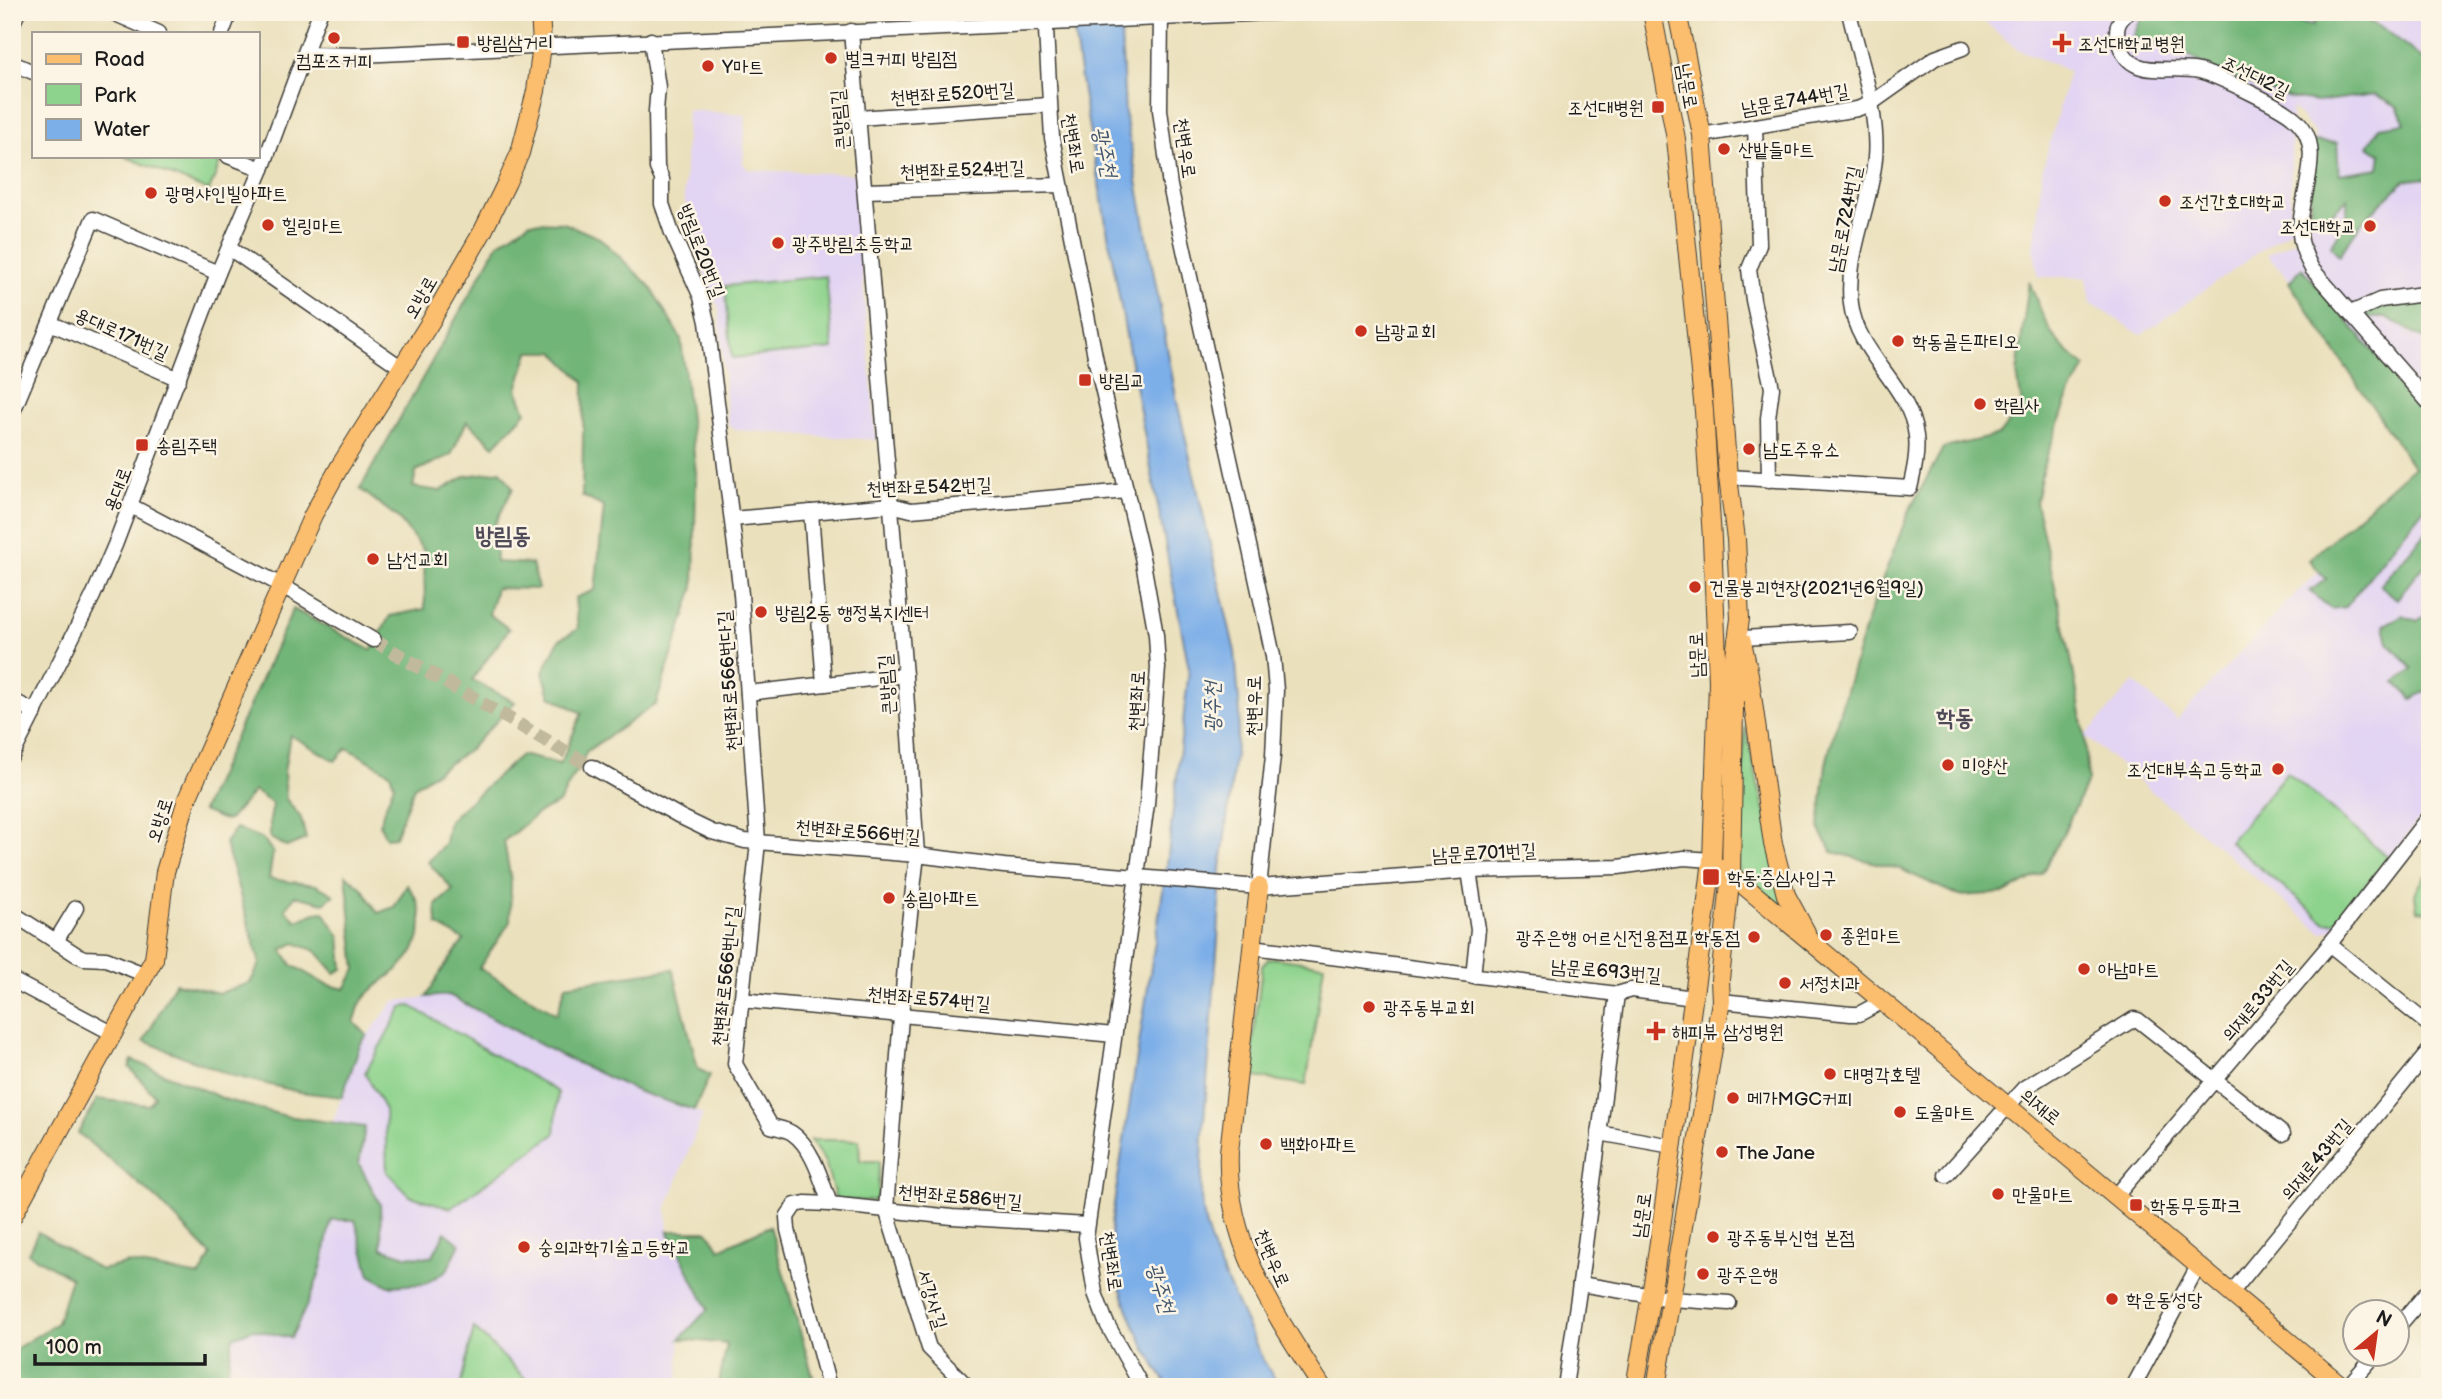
<svg xmlns="http://www.w3.org/2000/svg" width="2442" height="1399" viewBox="0 0 2442 1399" font-family="'Balsamiq Sans','Poor Story',sans-serif">
<style>
.built{fill:#e2d4f3}
.green{fill:#8ed38d;stroke:#557854;stroke-width:2}
.forest{fill:#72b578;stroke:#47684a;stroke-width:2}
.water{fill:#7caee8;stroke:#4c6582;stroke-width:2}
.lines{fill:none;stroke-linecap:round;stroke-linejoin:round}
.minor-tunnel{stroke:#c1b99c;stroke-width:14;stroke-dasharray:14 7;stroke-linecap:butt}
.minor-casing{stroke:#3b3934;stroke-width:17}
.major-casing{stroke:#3b3934;stroke-width:20}
.minor{stroke:#fff;stroke-width:14}
.major{stroke:#fbbd6e;stroke-width:18}
.poi-dot{fill:#c8321e;stroke:#fcf5e5;stroke-width:2.5}
.labels{text-anchor:middle;stroke-width:5;stroke-linejoin:round;paint-order:stroke}
.poi-label{font-size:19px;fill:#1c1c1c;stroke:#fcf5e5;text-anchor:start}
.street-label{font-size:19px;fill:#1c1c1c;stroke:#fcf5e5}
.water-label{font-size:21px;font-style:italic;fill:#42566e;stroke:#fcf5e5}
.quarter-label{font-size:23px;font-weight:bold;fill:#4e4a58;stroke:#fcf5e5}
</style>
<rect width="100%" height="100%" fill="#fcf5e5"/>
<filter id="ink" filterUnits="userSpaceOnUse"><feTurbulence type="fractalNoise" baseFrequency=".0143" numOctaves="2"/><feDisplacementMap in="SourceGraphic" scale="14" xChannelSelector="R" yChannelSelector="G"/><feConvolveMatrix kernelMatrix="1 2 1 2 8 2 1 2 1" color-interpolation-filters="sRGB"/></filter>
<filter id="wash" filterUnits="userSpaceOnUse"><feTurbulence type="fractalNoise" baseFrequency=".00686" numOctaves="4" result="noise"/><feDisplacementMap in="SourceGraphic" scale="28" xChannelSelector="R" yChannelSelector="G"/><feGaussianBlur stdDeviation="1.57" result="paint"/><feColorMatrix in="noise" values="0 0 0 0 0 0 0 0 0 0 0 0 0 0 0 0 0 1.4 0 .05"/><feComposite in="paint" operator="in"/></filter>
<g filter="url(#wash)">
<rect width="100%" height="100%" fill="#eae0bc"/>
<g class="built">
<polygon points="1981,12 2430,12 2430,440 2267,254 2309,234 2315,133 2292,107 2290,230 2141,335 2091,303 2087,277 2038,277 2034,250 2042,172 2069,71 2017,49 1985,22"/>
<polygon points="687,110 746,115 743,164 749,170 854,174 876,440 736,430 728,424 719,309 705,277 684,197"/>
<polygon points="2430,464 2430,806 2334,929 2322,933 2085,736 2134,682 2177,720 2285,604"/>
<polygon points="449,995 558,1054 639,1092 703,1114 666,1209 668,1231 708,1309 680,1339 678,1387 225,1387 233,1337 333,1121 360,1045 394,1001"/>
</g>
<g class="green">
<polygon points="124,156 204,156 220,163 209,191"/>
<polygon points="826,276 833,349 732,358 725,286"/>
<polygon points="1745,725 1758,785 1797,926 1741,875 1737,864"/>
<polygon points="2287,772 2389,858 2336,922 2326,923 2229,842"/>
<polygon points="2425,876 2430,878 2430,911 2417,910 2415,894"/>
<polygon points="1273,958 1324,965 1306,1085 1249,1076 1262,966 1268,959"/>
<polygon points="411,1006 558,1092 555,1134 451,1208 410,1196 387,1172 385,1110 365,1073 402,1007"/>
<polygon points="810,1140 859,1140 860,1161 879,1161 878,1195 873,1201 836,1200 825,1162"/>
<polygon points="474,1328 534,1387 460,1387"/>
</g>
<g class="forest">
<polygon points="2149,12 2252,12 2313,26 2316,12 2347,12 2385,29 2430,65 2430,178 2405,180 2362,222 2339,256 2331,246 2345,224 2348,198 2328,217 2310,218 2314,141 2337,143 2339,174 2379,168 2381,154 2368,146 2380,127 2405,123 2397,106 2375,94 2317,102 2290,98 2217,72 2173,47 2133,37 2142,17"/>
<polygon points="530,222 564,223 600,238 650,286 681,339 696,473 694,587 656,704 587,751 559,803 538,813 504,841 511,881 510,922 479,968 557,1014 566,985 673,969 698,1069 710,1075 694,1110 639,1092 558,1054 449,995 426,997 442,970 464,940 437,925 436,905 453,890 428,862 445,843 449,820 521,755 560,764 582,713 550,696 543,672 559,640 578,629 575,598 595,590 604,507 582,496 584,382 554,352 529,352 517,389 526,412 494,446 467,421 451,455 416,471 413,487 440,491 466,476 501,471 513,488 495,524 496,562 532,564 538,589 496,588 489,614 509,629 472,680 515,702 469,750 414,787 395,837 386,838 379,824 394,784 390,773 347,748 335,761 290,735 284,772 286,799 301,818 306,839 287,847 270,838 270,820 273,804 254,791 229,820 222,819 202,811 293,609 371,650 390,616 425,609 424,551 397,517 360,489 498,244"/>
<polygon points="2302,268 2430,418 2430,501 2345,607 2331,609 2310,591 2326,579 2309,560 2413,467 2289,282"/>
<path d="M 2029,281 C 2045,322 2049,340 2086,367 L 2070,393 L 2043,467 L 2036,502 L 2070,653 L 2085,736 L 2088,780 L 2064,832 L 2042,873 L 2005,893 L 1959,896 L 1900,869 L 1832,852 L 1819,828 L 1826,764 L 1837,721 L 1868,617 L 1909,511 L 1943,448 L 1999,435 L 2022,406 L 2017,373 Z"/>
<polygon points="2430,299 2430,352 2428,341 2386,317 2367,317 2368,308"/>
<polygon points="2430,528 2430,562 2418,572 2397,599 2380,585"/>
<polygon points="2430,612 2430,689 2412,699 2395,682 2413,669 2388,643 2384,625 2403,615 2417,621"/>
<path d="M 236,828 L 263,839 L 273,852 L 269,879 L 316,885 L 334,895 L 324,903 L 295,896 L 285,909 L 297,921 L 315,913 L 324,912 L 340,937 L 343,969 L 335,973 L 316,951 L 295,943 L 282,949 L 292,965 L 325,984 L 345,989 L 356,969 L 346,875 L 362,888 L 378,913 L 394,907 L 407,885 C 429,911 424,945 399,968 C 388,979 370,988 362,1001 C 358,1006 357,1016 354,1022 L 367,1035 L 360,1045 L 342,1097 L 299,1092 L 230,1075 L 144,1041 L 175,983 L 219,993 L 250,983 L 260,964 L 225,843 Z"/>
<path d="M 132,1060 L 227,1100 L 286,1116 L 365,1127 L 359,1164 L 380,1204 L 382,1248 L 406,1256 L 432,1257 L 445,1232 L 460,1244 L 447,1270 L 425,1284 L 389,1286 L 370,1275 L 355,1220 L 332,1220 C 326,1235 326,1252 321,1268 C 314,1293 302,1315 291,1338 L 253,1329 L 233,1337 L 225,1387 L 12,1387 L 12,1351 L 57,1323 L 71,1278 L 28,1253 L 38,1232 L 101,1270 L 129,1263 L 200,1276 L 211,1255 L 158,1200 L 78,1133 L 97,1099 L 149,1105 L 155,1096 L 129,1067 Z"/>
<polygon points="770,1226 816,1387 718,1387 727,1344 680,1339 708,1309 668,1231 708,1231 720,1249"/>
</g>
<path class="water" d="M 1071,12 L 1120,12 L 1125,114 L 1176,397 L 1235,652 L 1240,714 L 1221,868 L 1218,939 L 1203,1134 L 1201,1197 L 1206,1228 L 1216,1258 L 1263,1360 L 1280,1387 L 1169,1387 C 1137,1340 1110,1281 1111,1223 L 1167,864 L 1189,669 L 1134,380 L 1085,106 Z"/>
</g>
<g filter="url(#ink)">
<g class="lines">
<polyline class="minor-tunnel" points="373,640 592,767"/>
<g class="minor-casing">
<g id="minor">
<polyline points="111,12 159,33"/>
<polyline points="1045,12 1052,138 1097,366 1142,557 1156,635 1158,668 1147,804 1086,1238 1095,1293 1106,1322 1142,1387"/>
<path d="M 2129,12 C 2119,19 2115,27 2118,39 C 2128,83 2169,64 2199,71 C 2216,75 2281,106 2294,118 C 2329,147 2298,197 2300,234 C 2301,247 2306,258 2312,269 L 2430,404"/>
<polyline points="1161,13 1160,110 1170,186 1263,609 1273,656 1276,690 1273,756 1259,887"/>
<polyline points="12,25 18,12"/>
<polyline points="851,31 905,675 917,855 907,940 886,1209 929,1348 968,1387"/>
<polyline points="222,33 230,12"/>
<path d="M 651,40 L 658,87 L 656,111 L 657,168 L 662,179 L 662,204 L 672,233 L 701,297 L 707,322 L 741,594 L 758,842 L 735,1064 L 771,1126 C 778,1128 786,1129 792,1133 C 813,1147 822,1182 830,1204"/>
<polyline points="305,54 360,55 1292,12"/>
<polyline points="12,63 33,72"/>
<polyline points="858,118 1049,105"/>
<polyline points="1755,126 1759,245 1749,269 1753,300 1772,388 1768,418 1769,480"/>
<polyline points="1702,135 1857,109 1870,104 1935,58 1963,48"/>
<polyline points="228,156 262,169"/>
<polyline points="865,191 1060,185"/>
<polyline points="229,248 402,368"/>
<polyline points="2351,313 2380,300 2430,293"/>
<polyline points="50,323 179,379"/>
<polyline points="12,414 93,219 218,273"/>
<path d="M 1728,477 L 1910,488 C 1914,471 1918,453 1916,436 C 1910,385 1857,355 1851,304 C 1845,255 1871,206 1875,158 C 1879,112 1859,57 1849,12"/>
<polyline points="131,506 281,585 373,640"/>
<polyline points="811,512 824,684"/>
<polyline points="732,519 891,505 911,510 1127,491"/>
<polyline points="1742,638 1850,632"/>
<polyline points="748,693 905,675"/>
<polyline points="12,700 35,712"/>
<polyline points="12,756 93,596 115,545 218,273 262,169 320,12"/>
<polyline points="592,767 683,818 712,832 745,841 917,855 1004,866 1259,887 1469,871 1618,867 1684,858 1712,860"/>
<polyline points="1469,871 1478,929 1473,976"/>
<polyline points="12,913 77,955 84,958 106,959 146,975"/>
<polyline points="56,941 76,908"/>
<polyline points="2329,944 2430,1026"/>
<polyline points="1253,947 1617,994 1631,990 1694,998"/>
<polyline points="12,980 114,1034"/>
<polyline points="1617,994 1580,1284 1671,1299 1729,1303"/>
<polyline points="741,1000 1114,1035"/>
<polyline points="1721,1001 1851,1014 1859,1014 1883,1001"/>
<polyline points="1599,1133 1672,1146"/>
<polyline points="1946,1175 2024,1088 2134,1019 2138,1020 2283,1134"/>
<polyline points="2116,1196 2325,950 2430,815"/>
<polyline points="2231,1293 2430,1050"/>
<polyline points="2396,1329 2430,1289"/>
<polyline points="829,1387 788,1230 787,1217 795,1205 805,1203 830,1204 952,1217 1087,1225"/>
<polyline points="1565,1387 1580,1284"/>
<polyline points="2133,1387 2198,1266"/>
<polyline points="2347,1387 2376,1354"/>
</g>
</g>
<g class="major-casing">
<g id="major">
<polyline points="1742,641 1749,674 1773,844 1786,895 1806,932"/>
<polyline points="1723,868 2343,1387"/>
<path d="M 1259,887 L 1229,1152 C 1225,1242 1275,1314 1322,1387"/>
<polyline points="12,1217 154,959 165,872 187,799 313,515 340,466 431,321 483,231 507,182 520,153 536,91 542,45 540,12"/>
<polyline points="1635,1387 1654,1277 1706,909 1712,860 1718,682 1712,539 1704,411 1676,139 1652,12"/>
<polyline points="1656,1387 1721,1001 1720,980 1731,873 1735,655 1740,619 1736,539 1728,477 1702,135 1677,12"/>
</g>
</g>
<use href="#minor" class="minor"/>
<use href="#major" class="major"/>
</g>
</g>
<g class="poi-dot">
<circle cx="334" cy="38" r="7"/>
<rect x="456" y="35" width="14" height="14" rx="3.5"/>
<path d="M2058.5 32.5h7v7h7v7h-7v7h-7v-7h-7v-7h7z"/>
<circle cx="831" cy="58" r="7"/>
<circle cx="708" cy="66" r="7"/>
<rect x="1651" y="100" width="14" height="14" rx="3.5"/>
<circle cx="1724" cy="149" r="7"/>
<circle cx="151" cy="193" r="7"/>
<circle cx="2165" cy="201" r="7"/>
<circle cx="268" cy="225" r="7"/>
<circle cx="2370" cy="226" r="7"/>
<circle cx="778" cy="243" r="7"/>
<circle cx="1361" cy="331" r="7"/>
<circle cx="1898" cy="341" r="7"/>
<rect x="1078" y="373" width="14" height="14" rx="3.5"/>
<circle cx="1980" cy="404" r="7"/>
<rect x="135" y="438" width="14" height="14" rx="3.5"/>
<circle cx="1749" cy="449" r="7"/>
<circle cx="373" cy="559" r="7"/>
<circle cx="1695" cy="587" r="7"/>
<circle cx="761" cy="612" r="7"/>
<circle cx="1948" cy="765" r="7"/>
<circle cx="2278" cy="769" r="7"/>
<rect x="1702" y="868" width="18" height="18" rx="3.5"/>
<circle cx="889" cy="898" r="7"/>
<circle cx="1826" cy="935" r="7"/>
<circle cx="1754" cy="937" r="7"/>
<circle cx="2084" cy="969" r="7"/>
<circle cx="1785" cy="983" r="7"/>
<circle cx="1369" cy="1007" r="7"/>
<path d="M1652.5 1020.5h7v7h7v7h-7v7h-7v-7h-7v-7h7z"/>
<circle cx="1830" cy="1074" r="7"/>
<circle cx="1733" cy="1098" r="7"/>
<circle cx="1900" cy="1112" r="7"/>
<circle cx="1266" cy="1144" r="7"/>
<circle cx="1722" cy="1152" r="7"/>
<circle cx="1998" cy="1194" r="7"/>
<rect x="2129" y="1198" width="14" height="14" rx="3.5"/>
<circle cx="1713" cy="1237" r="7"/>
<circle cx="524" cy="1247" r="7"/>
<circle cx="1703" cy="1274" r="7"/>
<circle cx="2112" cy="1299" r="7"/>
</g>
<g class="labels">
<g class="poi-label">
<text x="477" y="49">방림삼거리</text>
<text x="2078" y="50">조선대학교병원</text>
<text x="845" y="65">벌크커피 방림점</text>
<text x="334" y="67" text-anchor="middle">컴포즈커피</text>
<text x="722" y="73">Y마트</text>
<text x="1644" y="114" text-anchor="end">조선대병원</text>
<text x="1738" y="156">산밭들마트</text>
<text x="165" y="200">광명샤인빌아파트</text>
<text x="2179" y="208">조선간호대학교</text>
<text x="282" y="232">힐링마트</text>
<text x="2356" y="233" text-anchor="end">조선대학교</text>
<text x="792" y="250">광주방림초등학교</text>
<text x="1375" y="338">남광교회</text>
<text x="1912" y="348">학동골든파티오</text>
<text x="1099" y="387">방림교</text>
<text x="1994" y="411">학림사</text>
<text x="156" y="452">송림주택</text>
<text x="1763" y="456">남도주유소</text>
<text x="387" y="566">남선교회</text>
<text x="1709" y="594">건물붕괴현장(2021년6월9일)</text>
<text x="775" y="619">방림2동 행정복지센터</text>
<text x="1962" y="772">미양산</text>
<text x="2264" y="776" text-anchor="end">조선대부속고등학교</text>
<text x="1727" y="884">학동·증심사입구</text>
<text x="903" y="905">송림아파트</text>
<text x="1840" y="942">종원마트</text>
<text x="1740" y="944" text-anchor="end">광주은행 어르신전용점포 학동점</text>
<text x="2098" y="976">아남마트</text>
<text x="1799" y="990">서정치과</text>
<text x="1383" y="1014">광주동부교회</text>
<text x="1672" y="1038">해피뷰 삼성병원</text>
<text x="1844" y="1081">대명각호텔</text>
<text x="1747" y="1105">메가MGC커피</text>
<text x="1914" y="1119">도울마트</text>
<text x="1280" y="1151">백화아파트</text>
<text x="1736" y="1159">The Jane</text>
<text x="2012" y="1201">만물마트</text>
<text x="2150" y="1212">학동무등파크</text>
<text x="1727" y="1244">광주동부신협 본점</text>
<text x="538" y="1254">숭의과학기술고등학교</text>
<text x="1717" y="1281">광주은행</text>
<text x="2126" y="1306">학운동성당</text>
</g>
<g class="street-label">
<text transform="translate(2256 76) rotate(26)" y="7">조선대2길</text>
<text transform="translate(1688 86) rotate(80)" y="7">남문로</text>
<text transform="translate(952 93) rotate(-4)" y="7">천변좌로520번길</text>
<text transform="translate(1795 99) rotate(-10)" y="7">남문로744번길</text>
<text transform="translate(839 120) rotate(-95)" y="7">큰방림길</text>
<text transform="translate(1074 143) rotate(81)" y="7">천변좌로</text>
<text transform="translate(1186 148) rotate(82)" y="7">천변우로</text>
<text transform="translate(962 169) rotate(-2)" y="7">천변좌로524번길</text>
<text transform="translate(1844 219) rotate(-79)" y="7">남문로724번길</text>
<text transform="translate(702 251) rotate(69)" y="7">방림로20번길</text>
<text transform="translate(420 297) rotate(-60)" y="7">오방로</text>
<text transform="translate(122 333) rotate(24)" y="7">용대로171번길</text>
<text transform="translate(929 486) rotate(-2)" y="7">천변좌로542번길</text>
<text transform="translate(117 489) rotate(-69)" y="7">용대로</text>
<text transform="translate(1696 655) rotate(-92)" y="7">남문로</text>
<text transform="translate(728 681) rotate(-94)" y="7">천변좌로566번다길</text>
<text transform="translate(886 685) rotate(-94)" y="7">큰방림길</text>
<text transform="translate(1136 701) rotate(-87)" y="7">천변좌로</text>
<text transform="translate(1253 706) rotate(-89)" y="7">천변우로</text>
<text transform="translate(159 820) rotate(-72)" y="7">오방로</text>
<text transform="translate(858 831) rotate(5)" y="7">천변좌로566번길</text>
<text transform="translate(1484 852) rotate(-3)" y="7">남문로701번길</text>
<text transform="translate(1606 970) rotate(5)" y="7">남문로693번길</text>
<text transform="translate(725 976) rotate(-84)" y="7">천변좌로566번나길</text>
<text transform="translate(929 998) rotate(5)" y="7">천변좌로574번길</text>
<text transform="translate(2257 1000) rotate(-50)" y="7">의재로33번길</text>
<text transform="translate(2041 1106) rotate(39)" y="7">의재로</text>
<text transform="translate(2316 1159) rotate(-50)" y="7">의재로43번길</text>
<text transform="translate(960 1196) rotate(5)" y="7">천변좌로586번길</text>
<text transform="translate(1641 1215) rotate(-82)" y="7">남문로</text>
<text transform="translate(1273 1258) rotate(67)" y="7">천변우로</text>
<text transform="translate(1112 1261) rotate(82)" y="7">천변좌로</text>
<text transform="translate(933 1299) rotate(73)" y="7">서강사길</text>
</g>
<g class="water-label">
<text transform="translate(1105 152) rotate(78)" y="7">광주천</text>
<text transform="translate(1212 707) rotate(-90)" y="7">광주천</text>
<text transform="translate(1161 1288) rotate(73)" y="7">광주천</text>
</g>
<g class="quarter-label">
<text x="503" y="543">방림동</text>
<text x="1955" y="725">학동</text>
</g>
</g>
<rect width="2442" height="1399" fill="none" stroke="#fcf5e5" stroke-width="42"/>
<rect x="32" y="32" width="228" height="126" fill="#fcf5e5" stroke="#a29e95" stroke-width="2"/>
<rect x="46" y="54" width="35" height="10" fill="#fbbd6e" stroke="#a29e95" stroke-width="2"/>
<text x="94" y="66" font-size="21" fill="#1c1c1c">Road</text>
<rect x="46" y="84" width="35" height="21" fill="#8ed38d" stroke="#a29e95" stroke-width="2"/>
<text x="94" y="102" font-size="21" fill="#1c1c1c">Park</text>
<rect x="46" y="119" width="35" height="21" fill="#7caee8" stroke="#a29e95" stroke-width="2"/>
<text x="94" y="136" font-size="21" fill="#1c1c1c">Water</text>
<g transform="translate(2376 1333) rotate(29)"><circle r="33" fill="#fcf5e5" stroke="#a29e95" stroke-width="2"/>
<path d="M0-5L12 26L0 18L-12 26Z" fill="#c8321e"/>
<text y="-10" font-size="19" font-weight="bold" text-anchor="middle" fill="#1c1c1c">N</text>
</g>
<path d="M35 1354v10h170v-10" fill="none" stroke="#1c1c1c" stroke-width="3.5"/>
<text x="46" y="1354" font-size="21" fill="#1c1c1c" stroke="#fcf5e5" stroke-width="5" paint-order="stroke">100 m</text>
</svg>
